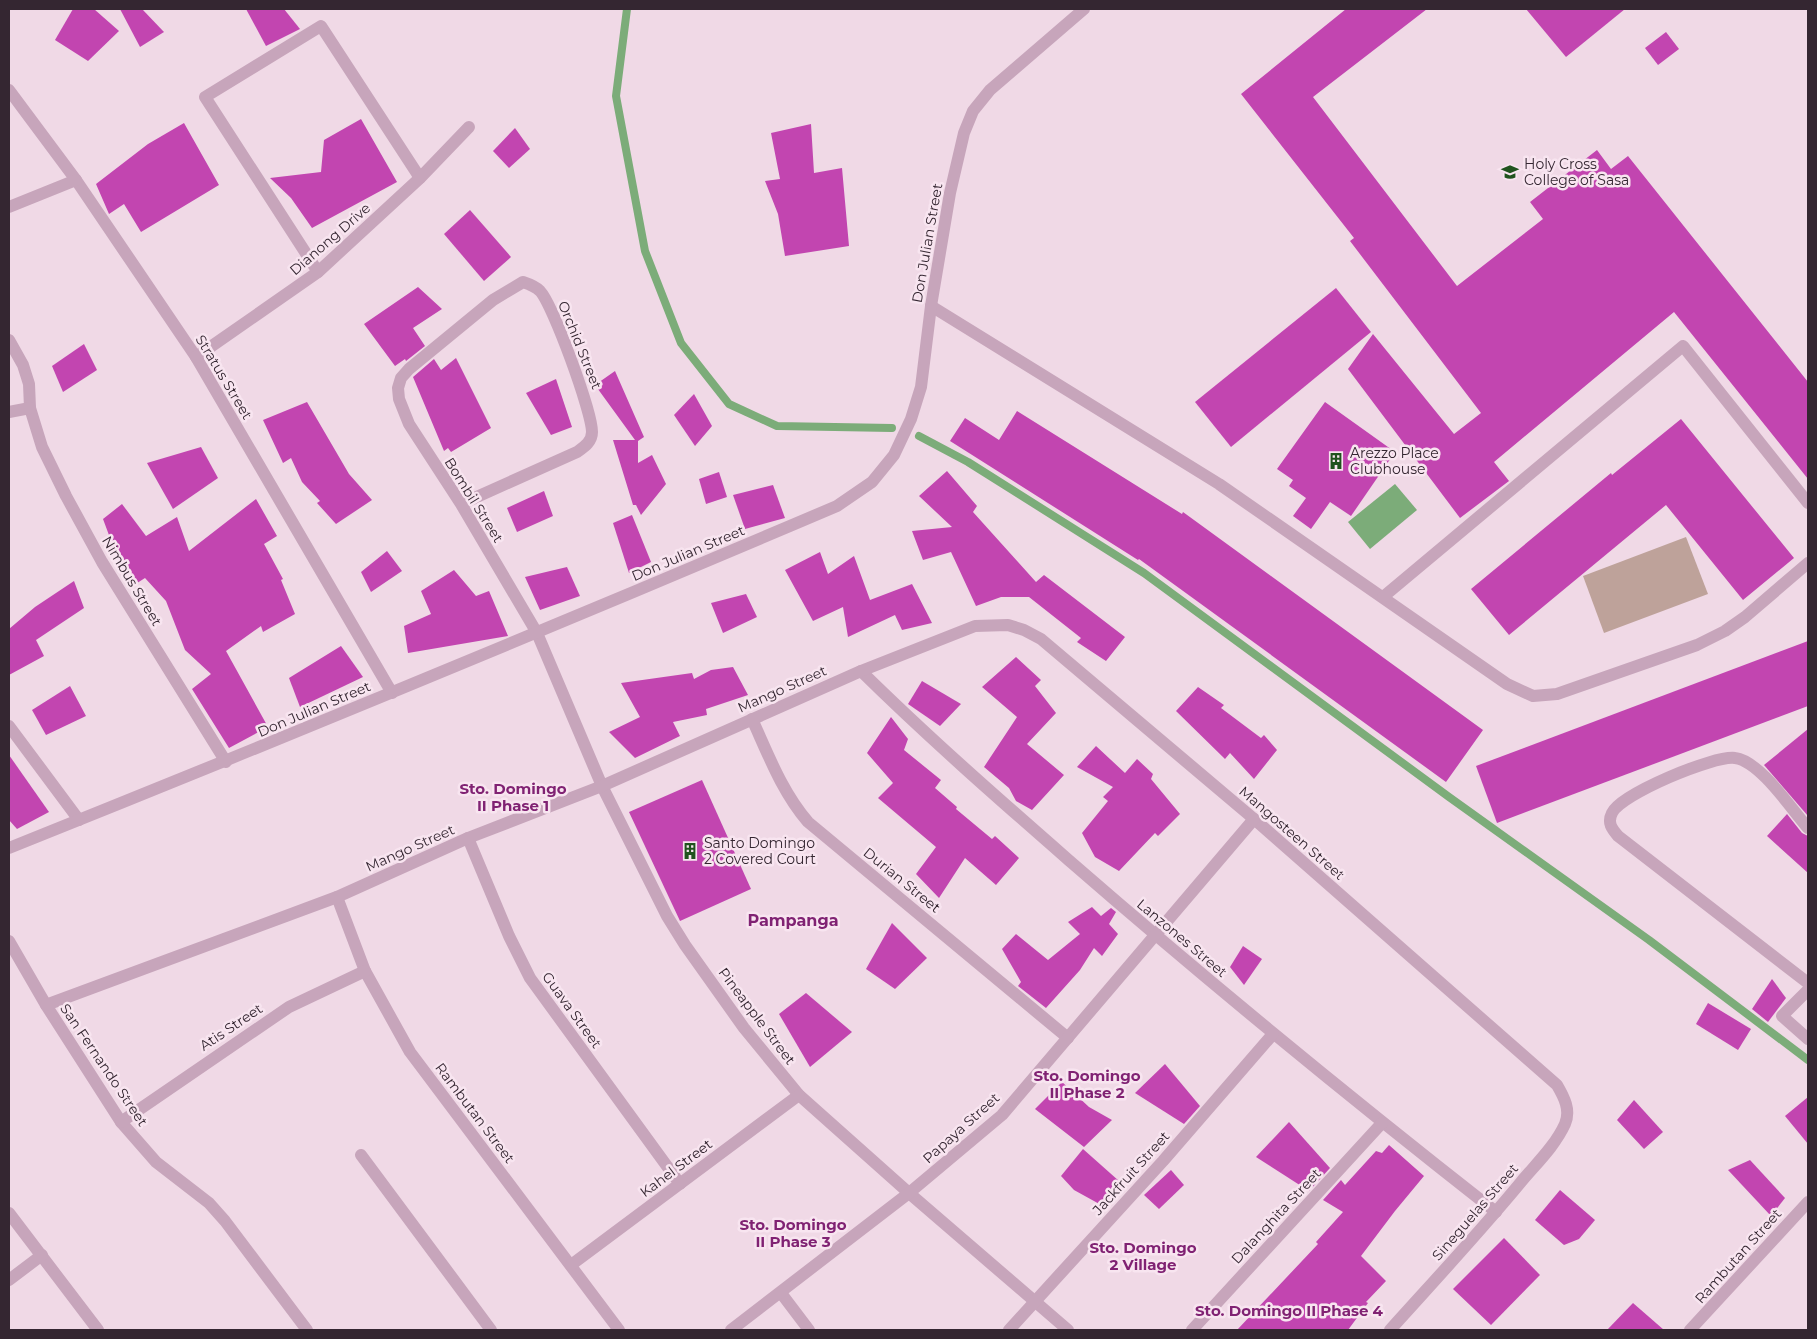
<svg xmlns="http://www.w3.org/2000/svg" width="1817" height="1339" viewBox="0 0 1817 1339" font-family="Montserrat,sans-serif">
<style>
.green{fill:#bea29a}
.water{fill:#7cac79}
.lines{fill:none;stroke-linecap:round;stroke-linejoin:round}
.stream{stroke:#7cac79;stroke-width:8}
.building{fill:#c245b0}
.minor{stroke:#c7a5bb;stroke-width:12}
.labels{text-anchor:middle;stroke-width:5;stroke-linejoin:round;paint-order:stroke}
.poi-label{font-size:14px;fill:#342631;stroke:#f8e5f0;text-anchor:start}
.street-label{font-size:14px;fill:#342631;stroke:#f8e5f0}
.neighbourhood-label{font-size:15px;font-weight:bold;fill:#802273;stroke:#f8e5f0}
.quarter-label{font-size:16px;font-weight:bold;fill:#802273;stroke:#f8e5f0}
</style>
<rect width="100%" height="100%" fill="#f0d9e6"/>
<polygon class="green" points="1686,537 1708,594 1604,633 1583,576"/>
<polygon class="water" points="1395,484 1417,510 1370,549 1348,522"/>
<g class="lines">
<g class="stream">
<polyline points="627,9 616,96 645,251 681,343 729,404 777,426 892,428"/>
<polyline points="919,436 968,462 1144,573 1449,797 1649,940 1808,1060"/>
</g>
</g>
<g class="building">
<polygon points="73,9 94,9 119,31 88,61 55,40"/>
<polygon points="120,9 142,9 164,32 140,47"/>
<polygon points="246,9 284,9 300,29 266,46"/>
<polygon points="1346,9 1427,9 1313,97 1457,286 1543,219 1530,202 1597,150 1611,169 1628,156 1808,382 1808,479 1674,312 1494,462 1509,481 1460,518 1348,369 1373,334 1454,434 1481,413 1350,241 1354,238 1241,94"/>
<polygon points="1526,9 1625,9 1566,57"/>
<polygon points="1666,32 1679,49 1658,65 1645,48"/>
<polygon points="361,119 397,182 312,228 291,198 270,178 321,172 324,140"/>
<polygon points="184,123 219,185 141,232 124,204 109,214 96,184 148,144"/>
<polygon points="811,124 814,173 842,168 849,246 785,256 778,214 765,181 780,179 771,133"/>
<polygon points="515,128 530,149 509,168 493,151"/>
<polygon points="470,210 511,257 484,281 444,234"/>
<polygon points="418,287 442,309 413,328 425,346 406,361 405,359 395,366 364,324"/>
<polygon points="1336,288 1371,332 1231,447 1195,402"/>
<polygon points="84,344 97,370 63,392 52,366"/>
<polygon points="456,358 491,428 451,452 448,448 444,451 413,377 434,359 441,370"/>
<polygon points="615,371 644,437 638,441 638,463 652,455 666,484 641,515 636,505 633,505 613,440 635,440 595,385"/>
<polygon points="556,379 572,427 551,435 526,393"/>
<polygon points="694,394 712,426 695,446 674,415"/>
<polygon points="307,402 349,474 372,500 336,524 317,503 320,501 302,482 291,458 283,463 263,420"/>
<polygon points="1325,402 1395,452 1351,516 1330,502 1311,529 1293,516 1306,498 1289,486 1293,480 1277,469"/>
<polygon points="1017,411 1182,514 1183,512 1483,730 1446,782 1139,559 1138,560 950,441 965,418 999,440"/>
<polygon points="1681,419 1794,558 1743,600 1666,505 1509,635 1471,589 1611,473 1612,475"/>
<polygon points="201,447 218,478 173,509 147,463"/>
<polygon points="947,471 977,506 973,512 1036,582 1044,575 1125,637 1106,661 1077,642 1081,638 1029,597 1001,597 976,606 951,552 923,560 912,531 952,527 919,496"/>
<polygon points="719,472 727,497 706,504 699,479"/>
<polygon points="773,485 785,518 745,529 733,495"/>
<polygon points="544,491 553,516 517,532 507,508"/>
<polygon points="256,499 277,536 264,544 283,579 281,580 295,614 263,632 261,626 226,651 268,727 229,748 192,689 211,674 185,650 166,601 145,578 134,585 118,553 116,554 103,519 122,504 146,536 177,517 189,551"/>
<polygon points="632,515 651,562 629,573 613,523"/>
<polygon points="387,551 402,571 371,592 361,572"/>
<polygon points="820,552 828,574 854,556 870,600 912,584 932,623 902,630 895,615 848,637 843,607 813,621 785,570"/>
<polygon points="567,567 580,596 540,610 525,577"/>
<polygon points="454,570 476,596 489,591 508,636 408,653 404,626 431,614 421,591"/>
<polygon points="74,581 84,608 36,640 44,656 9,675 9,629 35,607"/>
<polygon points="746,594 757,617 723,633 711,603"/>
<polygon points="1808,641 1808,706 1497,823 1476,766"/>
<polygon points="341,646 363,677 300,707 289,678"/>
<polygon points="1016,657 1041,680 1035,686 1056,713 1027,744 1064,775 1032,810 1016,801 1009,788 984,767 1017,717 982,687"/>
<polygon points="733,667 748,695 706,709 707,715 673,722 680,736 635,758 609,732 640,717 621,683 692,673 694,679 711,670"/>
<polygon points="922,681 961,704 940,726 908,704"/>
<polygon points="70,686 86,716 46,735 32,710"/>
<polygon points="1198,687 1224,705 1221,708 1261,738 1264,735 1277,750 1254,779 1230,753 1225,759 1176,711"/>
<polygon points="891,717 908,739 904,750 941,780 935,788 957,807 956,809 992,839 995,836 1019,858 996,885 965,858 939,898 916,874 936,847 878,798 893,783 867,753"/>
<polygon points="1808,729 1808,816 1764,765"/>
<polygon points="1096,746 1125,773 1137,759 1153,774 1151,779 1180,814 1158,836 1155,833 1119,871 1095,857 1082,833 1108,801 1103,797 1113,787 1077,767"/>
<polygon points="9,755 49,812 17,829 9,820"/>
<polygon points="702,780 751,889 680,921 629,812"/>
<polygon points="1787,814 1802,833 1808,836 1808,873 1767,836"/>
<polygon points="1092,907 1101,916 1111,908 1116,912 1109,924 1118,934 1102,956 1094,948 1080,970 1046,1008 1018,986 1021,982 1002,949 1016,934 1048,960 1080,934 1068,922"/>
<polygon points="892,923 927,958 895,989 866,969"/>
<polygon points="1243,946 1262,959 1244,985 1230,967"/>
<polygon points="1772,979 1786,998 1768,1022 1752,1009"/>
<polygon points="806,993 852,1032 810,1067 779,1014"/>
<polygon points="1708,1003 1751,1029 1738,1050 1696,1024"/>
<polygon points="1165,1064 1200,1106 1184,1124 1135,1093"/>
<polygon points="1062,1082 1089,1107 1112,1120 1084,1147 1035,1109"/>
<polygon points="1808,1097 1808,1144 1785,1116"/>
<polygon points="1634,1100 1663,1132 1644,1149 1617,1120"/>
<polygon points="1289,1122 1330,1168 1309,1191 1256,1157"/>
<polygon points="1389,1145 1424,1176 1395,1211 1361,1256 1386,1281 1366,1302 1368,1303 1348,1330 1237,1330 1318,1244 1316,1242 1343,1212 1323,1200 1341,1180 1345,1185 1376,1151 1382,1153"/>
<polygon points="1083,1149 1119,1181 1103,1206 1074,1190 1061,1176"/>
<polygon points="1750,1160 1785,1198 1771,1216 1728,1170"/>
<polygon points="1171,1170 1184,1185 1159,1209 1144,1195"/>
<polygon points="1560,1190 1595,1220 1579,1239 1564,1245 1535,1220"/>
<polygon points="1504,1238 1540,1275 1491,1325 1453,1289"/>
<polygon points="1633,1303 1664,1330 1607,1330"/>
</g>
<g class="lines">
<g class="minor">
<polyline points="9,90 76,180 196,357 392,693"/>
<polyline points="9,207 76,180"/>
<polyline points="318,272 205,97 321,26 420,178"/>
<polyline points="931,306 1219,484 1507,684 1533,696 1557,694 1697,645 1725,631 1745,617 1808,563"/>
<polyline points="9,340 23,365 29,384 30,408 42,447 66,496 102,562 226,762"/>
<polyline points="196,357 318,272 420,178 469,127"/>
<polyline points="9,412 30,408"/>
<path d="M 461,504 L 577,452 C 584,447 592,442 592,432 C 592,412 553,305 540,291 C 535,286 529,284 523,282 L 493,300 L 409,369 L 401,378 L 398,388 L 399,399 L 409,424 L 461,504 L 537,633 L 602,786 L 667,916 L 685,945 L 744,1028 L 799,1095 L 909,1193 L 1068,1330"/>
<polyline points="1383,597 1683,346 1808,503"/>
<path d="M 861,671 C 929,738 1000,800 1072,863 C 1210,983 1352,1099 1496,1212"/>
<path d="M 752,719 C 768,754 782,792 808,822 L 1068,1038"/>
<polyline points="9,726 79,820"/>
<path d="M 1808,828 C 1792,810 1760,761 1735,758 C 1714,755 1621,794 1612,813 C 1607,823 1612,829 1618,836 L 1808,983"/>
<polyline points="468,838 509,936 530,978 680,1184"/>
<path d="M 9,848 C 286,737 562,623 837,506 L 872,482 L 894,455 L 911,419 L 921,387 L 931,306 L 950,193 L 964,133 L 973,111 L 990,90 L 1084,9"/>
<polyline points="337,897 365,971 410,1052 619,1330"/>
<polyline points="9,941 46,1005 121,1122 156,1162 209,1203 225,1221 307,1330"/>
<polyline points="1808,990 1782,1016 1808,1039"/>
<path d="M 46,1005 L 337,897 L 468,838 L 602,786 L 861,671 L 975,626 L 1008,625 L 1024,630 L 1041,639 L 1254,819 L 1557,1085 C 1564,1097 1571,1110 1565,1124 C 1555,1146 1536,1164 1521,1182 C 1479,1233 1434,1281 1390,1330"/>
<polyline points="121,1122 289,1007 365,971"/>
<polyline points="361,1155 491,1330"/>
<polyline points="9,1213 98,1330"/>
<polyline points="571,1265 799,1095"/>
<polyline points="9,1280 42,1255"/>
<polyline points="781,1293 809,1330"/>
<polyline points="731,1330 909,1193 1002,1115 1254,819"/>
<polyline points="1009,1330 1163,1161 1273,1034"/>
<polyline points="1192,1330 1382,1123"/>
<polyline points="1690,1330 1808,1202"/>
</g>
</g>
<defs>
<g id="university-bare" transform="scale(1.35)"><path d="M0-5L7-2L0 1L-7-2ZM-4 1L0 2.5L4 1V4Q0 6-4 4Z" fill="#20531e" stroke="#f8e5f0" stroke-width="2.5" paint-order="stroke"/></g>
<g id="building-bare" transform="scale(1.35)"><path d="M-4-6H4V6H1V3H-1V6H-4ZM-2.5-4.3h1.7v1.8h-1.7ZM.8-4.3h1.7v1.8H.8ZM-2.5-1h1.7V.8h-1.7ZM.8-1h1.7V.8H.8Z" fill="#20531e" stroke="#f8e5f0" stroke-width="2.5" paint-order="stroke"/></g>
</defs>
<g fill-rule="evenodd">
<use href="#university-bare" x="1510" y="172"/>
<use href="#building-bare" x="1336" y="461"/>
<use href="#building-bare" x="690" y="851"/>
</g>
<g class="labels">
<g class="poi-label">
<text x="1524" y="169">Holy Cross<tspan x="1524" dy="16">College of Sasa</tspan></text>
<text x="1350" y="458">Arezzo Place<tspan x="1350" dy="16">Clubhouse</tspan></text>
<text x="704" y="848">Santo Domingo<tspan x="704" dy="16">2 Covered Court</tspan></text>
</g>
<g class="street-label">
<text transform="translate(330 239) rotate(-41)" y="5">Dianong Drive</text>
<text transform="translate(927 243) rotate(-80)" y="5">Don Julian Street</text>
<text transform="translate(580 345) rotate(68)" y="5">Orchid Street</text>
<text transform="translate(224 377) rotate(59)" y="5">Stratus Street</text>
<text transform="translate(474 500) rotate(58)" y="5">Bombil Street</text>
<text transform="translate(688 553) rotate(-23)" y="5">Don Julian Street</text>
<text transform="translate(132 581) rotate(59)" y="5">Nimbus Street</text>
<text transform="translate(782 689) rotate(-24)" y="5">Mango Street</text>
<text transform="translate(314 709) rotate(-23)" y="5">Don Julian Street</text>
<text transform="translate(1292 833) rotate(41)" y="5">Mangosteen Street</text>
<text transform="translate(410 848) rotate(-24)" y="5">Mango Street</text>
<text transform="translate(902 880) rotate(39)" y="5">Durian Street</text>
<text transform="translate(1182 938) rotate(40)" y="5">Lanzones Street</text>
<text transform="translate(572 1010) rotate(54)" y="5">Guava Street</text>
<text transform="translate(757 1016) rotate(53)" y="5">Pineapple Street</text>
<text transform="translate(231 1027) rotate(-34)" y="5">Atis Street</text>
<text transform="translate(104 1065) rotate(56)" y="5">San Fernando Street</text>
<text transform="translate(475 1113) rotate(53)" y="5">Rambutan Street</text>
<text transform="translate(961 1128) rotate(-42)" y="5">Papaya Street</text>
<text transform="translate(676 1168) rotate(-37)" y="5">Kahel Street</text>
<text transform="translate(1131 1173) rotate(-48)" y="5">Jackfruit Street</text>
<text transform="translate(1475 1212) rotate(-49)" y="5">Sineguelas Street</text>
<text transform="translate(1276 1216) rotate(-47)" y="5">Dalanghita Street</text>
<text transform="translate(1738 1256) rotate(-48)" y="5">Rambutan Street</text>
</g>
<g class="neighbourhood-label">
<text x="513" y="794">Sto. Domingo<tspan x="513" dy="17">II Phase 1</tspan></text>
<text x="1087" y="1081">Sto. Domingo<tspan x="1087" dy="17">II Phase 2</tspan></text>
<text x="793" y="1230">Sto. Domingo<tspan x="793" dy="17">II Phase 3</tspan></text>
<text x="1143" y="1253">Sto. Domingo<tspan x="1143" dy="17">2 Village</tspan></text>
<text x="1289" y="1316">Sto. Domingo II Phase 4</text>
</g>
<g class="quarter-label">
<text x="793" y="926">Pampanga</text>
</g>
</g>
<rect width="1817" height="1339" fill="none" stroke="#342631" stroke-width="20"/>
</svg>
